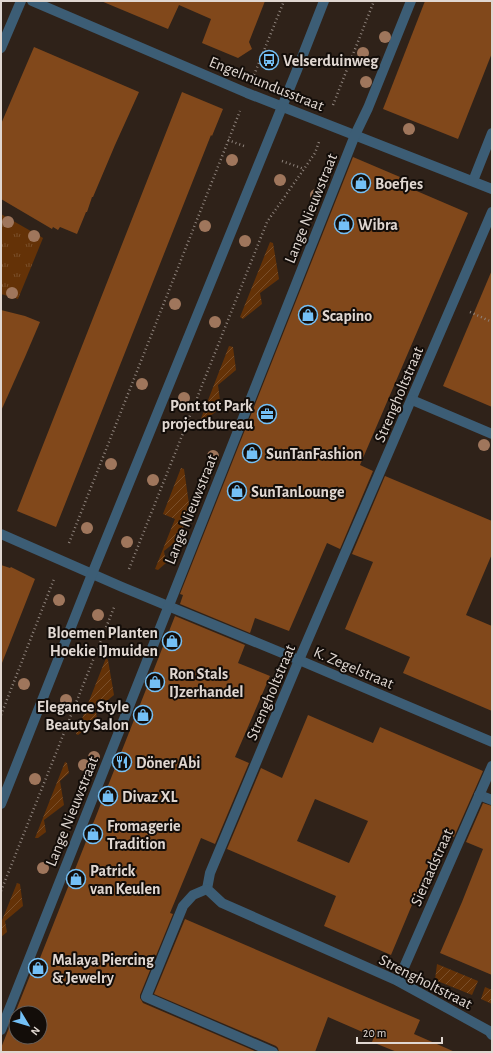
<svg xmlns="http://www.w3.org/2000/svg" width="493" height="1053" viewBox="0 0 493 1053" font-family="'Alegreya Sans',sans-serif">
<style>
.grass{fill:url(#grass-tufts)}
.garden{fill:url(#garden-furrows)}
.building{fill:#81481b;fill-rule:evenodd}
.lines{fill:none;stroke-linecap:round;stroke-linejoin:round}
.path{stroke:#8f847d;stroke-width:2.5;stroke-dasharray:1 3;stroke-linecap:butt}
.minor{stroke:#3c5d75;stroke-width:10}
.tree{fill:#9f765c}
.labels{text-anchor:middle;stroke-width:4;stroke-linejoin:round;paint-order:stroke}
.poi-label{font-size:16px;font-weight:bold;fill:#e0d7d1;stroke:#130d09;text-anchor:start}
.street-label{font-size:16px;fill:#e0d7d1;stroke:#130d09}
</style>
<defs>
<pattern id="grass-tufts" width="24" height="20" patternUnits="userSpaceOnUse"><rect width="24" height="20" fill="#643207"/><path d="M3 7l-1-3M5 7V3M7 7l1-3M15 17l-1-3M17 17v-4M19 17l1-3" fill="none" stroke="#7a4f2a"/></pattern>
<pattern id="garden-furrows" width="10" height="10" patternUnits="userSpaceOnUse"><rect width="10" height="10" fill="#643207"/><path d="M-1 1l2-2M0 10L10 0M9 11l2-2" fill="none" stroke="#7a4f2a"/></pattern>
</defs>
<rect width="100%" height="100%" fill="#2f2219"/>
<polygon class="grass" points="1,214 43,238 18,299 1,294"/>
<g class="garden">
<polygon points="270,242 273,243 279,279 260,293 262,304 243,319 240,317"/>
<polygon points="229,346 233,347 236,370 218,385 221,408 202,422 200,421"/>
<polygon points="181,468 184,469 191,518 183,524 184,535 164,551 166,563 158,570 155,569 175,519 163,514"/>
<polygon points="106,658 108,660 114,695 96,710 97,720 78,735 76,734"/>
<polygon points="65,762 67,763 69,773 60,781 64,805 44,820 46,832 38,838 35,838"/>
<polygon points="17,883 20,884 23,906 5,921 7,932 1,937 1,923"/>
<polygon points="437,964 478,981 472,995 435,980"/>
<polygon points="485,987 492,990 492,1004 481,999"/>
</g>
<g class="building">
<polygon points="101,1 265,1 249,42 252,49 238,58 202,43 211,19 179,5 168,29"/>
<polygon points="425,1 492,1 492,53 458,139 383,109"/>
<polygon points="34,47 139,92 115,145 93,197 92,197 87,212 86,212 77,234 60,227 58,230 53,227 52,229 1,199 1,124"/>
<polygon points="182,92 223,109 212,136 211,135 56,527 17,511"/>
<polygon points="353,157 400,177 398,183 468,213 360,465 373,471 340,549 327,543 289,631 255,618 250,633 180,604 183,595 180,594"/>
<polygon points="492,270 492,407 443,386"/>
<polygon points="1,310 25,316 40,322 25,357 1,411"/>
<polygon points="385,476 492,521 492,554 466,615 492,626 492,711 403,673 410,657 345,629 373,562 352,554"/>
<polygon points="1,565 10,568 11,567 35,579 2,663 1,663"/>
<path d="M 175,616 L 245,645 L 238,663 L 270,676 L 235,757 L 249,763 L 215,844 L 201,838 L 170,913 L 173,914 L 140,995 L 140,998 L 143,1003 L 257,1052 L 1,1052 L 1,1048 L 37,958 L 40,958 ZM 16,1013 L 40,1013 L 40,1037 L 16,1037 Z"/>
<path d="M 308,715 L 373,743 L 380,727 L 483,771 L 454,837 L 442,833 L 391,955 L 324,926 L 336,896 L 227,849 L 261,768 L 282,778 ZM 315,799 L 368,821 L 349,863 L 297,841 Z"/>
<polygon points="483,803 492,806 492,975 440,953 462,902 483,849 466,842"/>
<polygon points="185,919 420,1020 414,1034 455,1052 397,1052 372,1042 374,1037 328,1017 315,1052 279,1052 278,1048 276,1046 154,994"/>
</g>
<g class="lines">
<g class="path">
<polyline points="254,75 284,1"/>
<polyline points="333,105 374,1"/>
<polyline points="228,140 244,146"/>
<polyline points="282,161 304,169"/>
<polyline points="470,312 492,322"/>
<polyline points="69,543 240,111"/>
<polyline points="129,569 267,222 304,169 315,153 319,142"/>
<polyline points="1,715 54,579"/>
<polyline points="1,891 115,605"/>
</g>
<g class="minor">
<polyline points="32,1 247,93 492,189"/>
<polyline points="1,48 21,1"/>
<polyline points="473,181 492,133"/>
<polyline points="492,212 299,660 210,873 207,889 222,903 398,981 489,1031 492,1035"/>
<polyline points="412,400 492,434"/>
<polyline points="1,534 122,587 299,660 492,742"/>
<polyline points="479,795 492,800"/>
<polyline points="1,804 92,574 297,70 324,1"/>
<polyline points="207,889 193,895 183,906 146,997 273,1052"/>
<polyline points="398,981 492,766"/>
<polyline points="1,1030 355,135 368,108 411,1"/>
</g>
</g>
<g class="tree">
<circle cx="385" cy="37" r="6"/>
<circle cx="363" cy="53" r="6"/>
<circle cx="366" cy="82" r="6"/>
<circle cx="409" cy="129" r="6"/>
<circle cx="232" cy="160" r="6"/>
<circle cx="280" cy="180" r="6"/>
<circle cx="316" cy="195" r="6"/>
<circle cx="8" cy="222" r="6"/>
<circle cx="205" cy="226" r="6"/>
<circle cx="34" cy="236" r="6"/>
<circle cx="245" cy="241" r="6"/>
<circle cx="12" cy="293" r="6"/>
<circle cx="175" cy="304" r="6"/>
<circle cx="215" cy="322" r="6"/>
<circle cx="142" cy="384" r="6"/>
<circle cx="184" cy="398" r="6"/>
<circle cx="484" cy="445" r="6"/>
<circle cx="213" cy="456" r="6"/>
<circle cx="111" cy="464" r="6"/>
<circle cx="153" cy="480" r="6"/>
<circle cx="87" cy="528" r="6"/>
<circle cx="127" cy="542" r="6"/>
<circle cx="59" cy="600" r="6"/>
<circle cx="98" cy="615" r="6"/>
<circle cx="24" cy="684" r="6"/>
<circle cx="66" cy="700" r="6"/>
<circle cx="94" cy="757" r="6"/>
<circle cx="84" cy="765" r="6"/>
<circle cx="35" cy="779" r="6"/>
<circle cx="43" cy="868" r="6"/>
</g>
<defs>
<g id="bus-ring" transform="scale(1)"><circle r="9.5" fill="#130d09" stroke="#74c0f6" stroke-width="1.5"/><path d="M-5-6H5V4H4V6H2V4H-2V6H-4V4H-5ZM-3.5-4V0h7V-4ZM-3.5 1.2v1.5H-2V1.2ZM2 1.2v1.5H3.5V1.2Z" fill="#74c0f6"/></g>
<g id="shop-ring" transform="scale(1)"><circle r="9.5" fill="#130d09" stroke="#74c0f6" stroke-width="1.5"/><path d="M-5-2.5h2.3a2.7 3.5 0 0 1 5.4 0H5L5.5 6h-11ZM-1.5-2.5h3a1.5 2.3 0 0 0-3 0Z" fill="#74c0f6"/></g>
<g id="office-ring" transform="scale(1)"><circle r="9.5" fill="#130d09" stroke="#74c0f6" stroke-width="1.5"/><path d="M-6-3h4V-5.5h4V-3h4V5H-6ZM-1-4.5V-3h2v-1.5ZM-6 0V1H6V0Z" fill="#74c0f6"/></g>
<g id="restaurant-ring" transform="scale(1)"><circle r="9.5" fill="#130d09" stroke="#74c0f6" stroke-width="1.5"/><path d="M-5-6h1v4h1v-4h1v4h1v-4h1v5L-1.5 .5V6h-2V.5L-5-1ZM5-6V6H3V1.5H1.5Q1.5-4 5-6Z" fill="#74c0f6"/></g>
</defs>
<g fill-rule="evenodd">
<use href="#bus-ring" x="269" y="60"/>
<use href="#shop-ring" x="361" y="183"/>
<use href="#shop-ring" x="344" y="224"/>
<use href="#shop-ring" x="308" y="315"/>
<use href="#office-ring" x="267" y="414"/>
<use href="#shop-ring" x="252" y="453"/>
<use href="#shop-ring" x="237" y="491"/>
<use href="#shop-ring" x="172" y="641"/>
<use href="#shop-ring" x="155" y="682"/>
<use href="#shop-ring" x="143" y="715"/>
<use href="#restaurant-ring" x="122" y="762"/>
<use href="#shop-ring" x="108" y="796"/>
<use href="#shop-ring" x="93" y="834"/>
<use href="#shop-ring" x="76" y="879"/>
<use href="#shop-ring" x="38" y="968"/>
</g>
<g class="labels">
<g class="poi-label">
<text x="283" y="66">Velserduinweg</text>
<text x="375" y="189">Boefjes</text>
<text x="358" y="230">Wibra</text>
<text x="322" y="321">Scapino</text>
<text x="253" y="411" text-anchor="end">Pont tot Park<tspan x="253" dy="18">projectbureau</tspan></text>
<text x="266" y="459">SunTanFashion</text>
<text x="251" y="497">SunTanLounge</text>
<text x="158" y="638" text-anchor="end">Bloemen Planten<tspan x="158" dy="18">Hoekie IJmuiden</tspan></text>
<text x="169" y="679">Ron Stals<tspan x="169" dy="18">IJzerhandel</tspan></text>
<text x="129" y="712" text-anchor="end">Elegance Style<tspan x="129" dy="18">Beauty Salon</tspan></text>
<text x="136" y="768">Döner Abi</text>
<text x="122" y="802">Divaz XL</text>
<text x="107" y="831">Fromagerie<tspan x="107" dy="18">Tradition</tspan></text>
<text x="90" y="876">Patrick<tspan x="90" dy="18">van Keulen</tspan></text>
<text x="52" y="965">Malaya Piercing<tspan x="52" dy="18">&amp; Jewelry</tspan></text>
</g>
<g class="street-label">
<text transform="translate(267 83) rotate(22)" y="6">Engelmundusstraat</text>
<text transform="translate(310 208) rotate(-68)" y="6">Lange Nieuwstraat</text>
<text transform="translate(398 394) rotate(-67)" y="6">Strengholtstraat</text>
<text transform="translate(190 509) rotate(-68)" y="6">Lange Nieuwstraat</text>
<text transform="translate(354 667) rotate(23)" y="6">K. Zegelstraat</text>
<text transform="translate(270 692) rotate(-67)" y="6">Strengholtstraat</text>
<text transform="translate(71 811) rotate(-68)" y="6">Lange Nieuwstraat</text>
<text transform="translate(431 867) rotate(-66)" y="6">Sieraadstraat</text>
<text transform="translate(426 981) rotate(27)" y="6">Strengholtstraat</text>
</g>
</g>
<rect width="493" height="1053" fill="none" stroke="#e0d7d1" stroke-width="4"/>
<g transform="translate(28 1025) rotate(128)"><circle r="19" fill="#130d09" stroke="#655e59"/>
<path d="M0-3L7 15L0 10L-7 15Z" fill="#74c0f6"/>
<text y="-6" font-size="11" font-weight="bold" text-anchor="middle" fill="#e0d7d1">N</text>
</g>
<path d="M357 1037v6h85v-6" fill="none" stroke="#e0d7d1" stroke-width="2"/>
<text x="363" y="1037" font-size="12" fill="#e0d7d1" stroke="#130d09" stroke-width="3" paint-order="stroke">20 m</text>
</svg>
